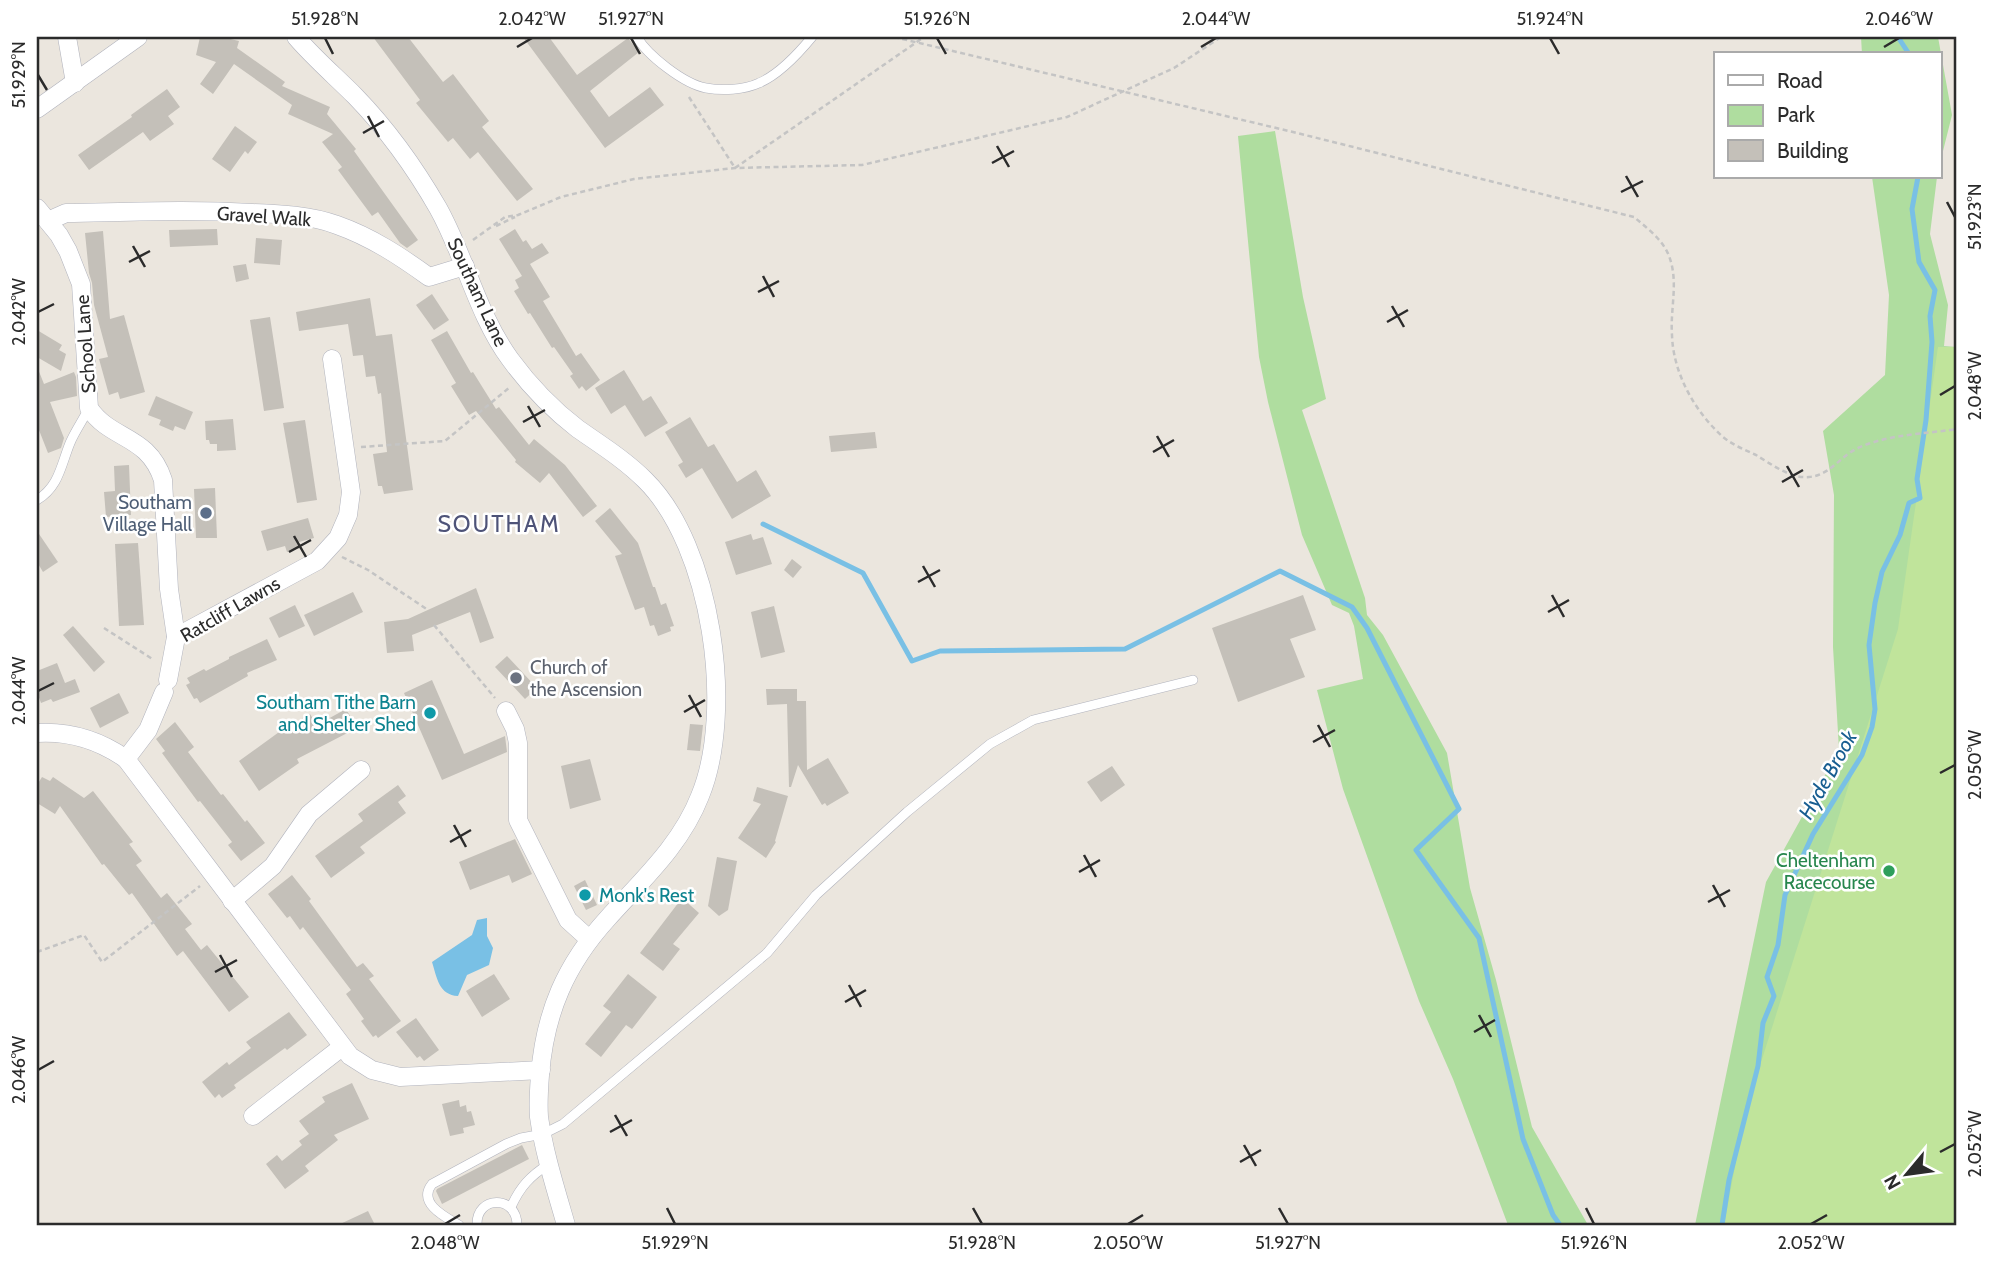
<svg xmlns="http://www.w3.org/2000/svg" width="1994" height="1262" viewBox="0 0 1994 1262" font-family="Cabin,sans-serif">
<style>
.green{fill:#afdd9f}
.pitch{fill:#c0e49b}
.water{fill:#79c0e5}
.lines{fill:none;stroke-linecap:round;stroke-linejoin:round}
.stream{stroke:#79c0e5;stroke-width:5}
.building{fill:#c4c0b9}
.lane-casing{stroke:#b1b3bd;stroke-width:10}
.street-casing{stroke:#b1b3bd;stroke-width:19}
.path{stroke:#c4c4c4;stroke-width:2.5;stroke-dasharray:5 3.5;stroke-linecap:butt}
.lane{stroke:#fff;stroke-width:9}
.street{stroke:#fff;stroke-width:18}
.ticks{fill:none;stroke:#2b2b2b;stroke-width:2.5}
.service-dot{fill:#5c6f8a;stroke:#fff;stroke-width:2.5}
.worship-dot{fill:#6b7280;stroke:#fff;stroke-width:2.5}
.culture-dot{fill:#0f9aa8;stroke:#fff;stroke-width:2.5}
.leisure-dot{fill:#2e9e5b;stroke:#fff;stroke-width:2.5}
.labels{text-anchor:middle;stroke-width:5;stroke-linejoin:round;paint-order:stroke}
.street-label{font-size:19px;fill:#2b2b2b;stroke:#fff}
.service-label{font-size:19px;fill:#4e5e75;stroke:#fff;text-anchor:end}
.worship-label{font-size:19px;fill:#5b616d;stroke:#fff;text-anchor:start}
.culture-label{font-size:19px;fill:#0d838f;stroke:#fff;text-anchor:end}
.leisure-label{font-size:19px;fill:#27864d;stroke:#fff;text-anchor:end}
.water-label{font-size:21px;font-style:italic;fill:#185e91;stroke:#fff}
.quarter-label{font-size:23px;letter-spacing:2px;fill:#4e5378;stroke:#fff}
.neatline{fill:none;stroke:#2b2b2b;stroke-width:2.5}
.ticks-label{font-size:18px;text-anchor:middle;fill:#2b2b2b}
</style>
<rect width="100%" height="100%" fill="#ebe6de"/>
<g class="green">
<polygon points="1861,37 1938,37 1952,115 1940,163 1940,54 1862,54"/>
<polygon points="1275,131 1303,297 1326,399 1302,410 1365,598 1367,615 1383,635 1447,753 1470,888 1496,980 1532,1127 1588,1225 1508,1225 1453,1079 1419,1001 1343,789 1317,690 1363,679 1354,626 1349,613 1332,605 1302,535 1268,402 1259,357 1238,136"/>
<polygon points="1872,177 1937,177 1930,234 1948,305 1944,346 1957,347 1957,1225 1695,1225 1766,882 1839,750 1833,647 1834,495 1823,431 1885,375 1889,295"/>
</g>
<polygon class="pitch" points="1938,347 1957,347 1957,1225 1724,1225 1745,1113 1898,629"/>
<path class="water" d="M 487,918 L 487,936 L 493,948 L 489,965 L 467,975 L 458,996 C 439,995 437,978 432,962 L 472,935 L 477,920 Z"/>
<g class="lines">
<g class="stream">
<polyline points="1898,37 1909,54"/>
<polyline points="763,524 863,573 912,661 940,651 1125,649 1280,571 1352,607 1367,628 1459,809 1416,850 1479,938 1523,1139 1553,1215 1560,1225"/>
<polyline points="1722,1225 1729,1180 1758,1066 1763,1023 1774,996 1767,977 1778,945 1785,895 1813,834 1862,755 1872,727 1875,709 1869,645 1875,603 1882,572 1900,535 1909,503 1920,498 1917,479 1926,420 1932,342 1930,316 1935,290 1919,262 1912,209 1918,177"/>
</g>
</g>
<g class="building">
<polygon points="200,37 222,37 239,41 237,48 285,82 282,86 330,107 327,114 356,149 354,151 418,240 407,248 400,243 378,212 372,216 338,170 342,167 322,142 333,134 288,114 292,105 234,64 213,94 200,84 216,62 196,55"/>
<polygon points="373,37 408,37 443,82 453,74 489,121 482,127 533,189 517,201 478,152 470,159 453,138 448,142 416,103 420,100"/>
<polygon points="523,37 549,37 577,75 628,38 639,52 590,91 609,117 650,87 664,105 605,148"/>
<polygon points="167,89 180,107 168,116 174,124 150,141 143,132 89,170 78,155 132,117 131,115"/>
<polygon points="235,126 257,142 248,154 245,151 230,172 212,159"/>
<polygon points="217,229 218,245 170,247 169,230"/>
<polygon points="515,229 523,242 526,240 532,249 542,243 549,253 530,264 550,297 543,301 576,356 581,353 600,380 586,391 582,386 579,389 570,376 573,374 554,347 552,348 530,313 528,314 514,291 519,288 515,280 522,276 499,239"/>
<polygon points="103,231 110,319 124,315 145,392 120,399 118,392 109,395 99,359 108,357 94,305 92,283 89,273 85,233"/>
<polygon points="256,238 282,240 280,265 254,263"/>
<polygon points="246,264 249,279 236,282 233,266"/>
<polygon points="432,294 449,320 434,330 416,305"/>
<polygon points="370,298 376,336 392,334 413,490 384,494 382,486 378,486 373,454 387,452 381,393 378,394 375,376 366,377 363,355 353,356 348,324 299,331 296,312"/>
<polygon points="270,317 284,408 264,411 250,320"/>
<polygon points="37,330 62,345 59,350 66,354 61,371 37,357"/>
<polygon points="447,331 471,373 473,372 496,409 499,407 529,445 534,439 565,465 597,506 583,517 549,473 540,483 515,462 516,460 476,411 469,415 451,386 456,383 431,340"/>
<polygon points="38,369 44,384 74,372 76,377 77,396 50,402 64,438 61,448 48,453 37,425"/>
<polygon points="624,370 643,401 651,396 668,423 645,437 625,405 611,414 595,388"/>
<polygon points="156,396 193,412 185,430 175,426 173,431 159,425 161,420 148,415"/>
<polygon points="690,417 708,447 714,444 737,482 756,470 771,496 732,519 702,468 686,478 678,465 683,462 665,432"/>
<polygon points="233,419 236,450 217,451 217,444 210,444 209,440 206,440 205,421"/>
<polygon points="305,420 317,500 297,503 283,423"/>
<polygon points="875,432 877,448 831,452 829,436"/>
<polygon points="129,465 131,515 106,517 104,492 115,491 114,466"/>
<polygon points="215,488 217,538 196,538 194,489"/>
<polygon points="610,508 638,543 653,587 655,587 661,605 666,603 674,626 670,627 671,631 658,636 654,625 650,626 644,607 635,610 615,556 622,554 595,521"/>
<polygon points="308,518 314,538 299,542 301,548 287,552 285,546 267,551 261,531"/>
<polygon points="37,531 58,562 43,572 37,562"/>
<polygon points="751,534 753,540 763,537 772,564 736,575 725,542"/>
<polygon points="138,543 144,625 119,626 115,544"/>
<polygon points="792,559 802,567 793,578 784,570"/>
<polygon points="476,588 494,638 480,643 470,612 412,635 414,651 387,653 384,622 408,619"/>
<polygon points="353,592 363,612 314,636 304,615"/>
<polygon points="1303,595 1316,630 1290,639 1305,677 1238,702 1212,628"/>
<polygon points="295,605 305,626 279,638 269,618"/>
<polygon points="774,606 785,652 761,658 751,612"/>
<polygon points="73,626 105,662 94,672 63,635"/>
<polygon points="267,639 277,660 247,673 248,676 200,703 197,698 194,699 186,685 190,683 187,678 204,669 206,671 229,659 229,657"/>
<polygon points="507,656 537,688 525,699 495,667"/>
<polygon points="57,663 65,683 75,679 80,692 53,702 51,699 41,703 37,692 37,671"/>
<polygon points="432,680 464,754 505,736 507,752 442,780 404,693"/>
<polygon points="766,689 797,689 797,701 806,701 807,770 828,758 849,793 827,806 825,803 822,805 798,765 791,787 789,787 787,704 767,705"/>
<polygon points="119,693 129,713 100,728 90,708"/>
<polygon points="346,709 357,728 297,759 299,763 259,791 239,761 286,727 310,714 317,725"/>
<polygon points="175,722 194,747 188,752 221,795 223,794 245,822 247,820 265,843 241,861 228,845 232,842 200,801 198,802 162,753 165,751 156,739"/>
<polygon points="690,724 703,725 700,751 687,750"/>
<polygon points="590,759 601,800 570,809 561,766"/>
<polygon points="1112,766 1125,785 1101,802 1087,782"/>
<polygon points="42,777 50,781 53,777 84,798 93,791 133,842 129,844 142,861 136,865 161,898 167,893 192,924 185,929 201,950 207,945 249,997 229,1012 183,951 177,956 132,893 129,895 104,864 102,865 60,806 55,814 37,803 37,785"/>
<polygon points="398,785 406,796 398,802 406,813 360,847 365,853 331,878 315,856 363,821 358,814"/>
<polygon points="757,787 788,796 775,841 776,842 766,858 738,838 761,804 753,801"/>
<polygon points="515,839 532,874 512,883 509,875 470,890 459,862"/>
<polygon points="717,857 737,861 728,910 719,916 708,906"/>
<polygon points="292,875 311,899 309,901 357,967 363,963 374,976 369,979 401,1021 378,1038 376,1035 373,1037 361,1021 364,1019 346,994 351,990 303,927 300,930 290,916 287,918 268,894"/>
<polygon points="585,880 597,905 586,910 574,886"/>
<polygon points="682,898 699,913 673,944 680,949 663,971 640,953"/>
<polygon points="494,974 510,999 482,1017 466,991"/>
<polygon points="628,974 657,997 632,1029 626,1025 601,1057 585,1044 611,1012 603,1006"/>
<polygon points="289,1012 307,1035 287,1050 285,1048 234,1085 236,1088 222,1098 219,1094 215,1098 202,1082 227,1062 229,1065 251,1048 246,1042"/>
<polygon points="416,1018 439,1050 424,1061 420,1056 417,1058 396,1032"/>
<polygon points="352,1083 369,1119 334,1135 338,1140 305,1166 309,1171 285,1189 266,1164 277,1155 282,1161 302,1145 299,1141 309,1134 299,1121 325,1102 322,1097"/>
<polygon points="459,1100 460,1107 466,1105 467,1112 471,1111 475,1125 463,1128 464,1133 450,1136 442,1104"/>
<polygon points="522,1145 529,1159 442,1204 436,1191 437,1189"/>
<polygon points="368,1211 375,1225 338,1225"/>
</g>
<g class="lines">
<g class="lane-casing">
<g id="lane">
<path d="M 637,37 C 647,55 684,84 706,88 C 722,91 744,90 759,83 C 780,74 798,54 812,37"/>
<path d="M 37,500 C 59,487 61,465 70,443 C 75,431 83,420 89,408"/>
<path d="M 511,1207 C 520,1187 530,1176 549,1164"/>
<path d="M 459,1225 C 445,1217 417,1203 432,1184 L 506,1144 L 521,1138 L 543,1134 L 563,1124 L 767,953 L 816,895 L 907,812 L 990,744 L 1033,720 L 1193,680"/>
<path d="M 477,1225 C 476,1195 517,1195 517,1225"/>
</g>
</g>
<g class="street-casing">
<g id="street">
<polyline points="67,37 75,83"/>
<path d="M 296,37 C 314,58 335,76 355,96 C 387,129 415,168 438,208 C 465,256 477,314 510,359 C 529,385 552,409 578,429 C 601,445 625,460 645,480 C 712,546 735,711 700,796 C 681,845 642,880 608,918 C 566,964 545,1012 540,1075 C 539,1088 538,1103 539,1117 C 544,1153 556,1190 566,1225"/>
<polyline points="37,109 138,37"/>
<path d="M 37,208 L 59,235 L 68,251 L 81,284 L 89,408 C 111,441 148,434 163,480 L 169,589 L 176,637 L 168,680"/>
<path d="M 48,221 L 66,213 C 128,212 190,209 252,213 C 280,214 310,215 337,225 C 371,237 400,256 429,277 L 465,266"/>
<polyline points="176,637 317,561 338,538 348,515 351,492 332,359"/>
<polyline points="164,692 148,730 126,759 350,1056 372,1070 400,1077 541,1070"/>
<polyline points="506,711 515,729 518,743 518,820 568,920 589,939"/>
<path d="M 37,733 C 70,731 99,740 126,759"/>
<polyline points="232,901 273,866 309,814 361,770"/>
<polyline points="253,1116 342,1047"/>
</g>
</g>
<g class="path">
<path d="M 894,37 L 1293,132 L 1634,217 C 1647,228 1663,240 1669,256 C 1679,282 1670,308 1672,335 C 1673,373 1695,412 1723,437 C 1733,445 1745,450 1756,455 C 1771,464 1791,479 1809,477 C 1831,475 1840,456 1858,448 C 1889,434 1925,434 1957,429"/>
<polyline points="689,97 735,168"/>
<polyline points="735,168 924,37"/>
<polyline points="496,226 515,217"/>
<polyline points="473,240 505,217 518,215 561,197 634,179 735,168 862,165 1067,117 1174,68 1221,37"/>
<polyline points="361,447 445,441 510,387"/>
<polyline points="342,557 368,570 428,610"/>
<polyline points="434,625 495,698"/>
<polyline points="104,628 154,660"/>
<polyline points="37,952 84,935 102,962 200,886"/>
</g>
<use href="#lane" class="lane"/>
<use href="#street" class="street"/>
</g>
<path class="ticks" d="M 325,38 L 333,54M 631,38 L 640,54M 937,38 L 946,54M 1550,38 L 1559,54M 517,47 L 532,38M 1201,47 L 1216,38M 1884,47 L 1899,38M 38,75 L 47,90M 368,116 L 379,137M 363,133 L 384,121M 997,146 L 1009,167M 992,163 L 1014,151M 1626,176 L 1638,197M 1621,192 L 1643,181M 1947,202 L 1955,217M 133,246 L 145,267M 129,262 L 150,251M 763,276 L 774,297M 758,292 L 779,281M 1392,306 L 1404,327M 38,312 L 54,304M 1387,322 L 1408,310M 1940,395 L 1955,386M 528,406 L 540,427M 523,422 L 545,410M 1157,436 L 1169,457M 1153,452 L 1174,440M 1787,466 L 1799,487M 1782,482 L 1803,470M 294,536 L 306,557M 289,552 L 311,540M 923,566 L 935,587M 918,582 L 940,570M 1552,595 L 1564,617M 1548,612 L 1569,600M 38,691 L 54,683M 689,695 L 701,717M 684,712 L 705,700M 1318,725 L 1330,747M 1313,742 L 1335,730M 1940,773 L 1955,765M 454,825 L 466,847M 450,842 L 471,830M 1084,855 L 1096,877M 1079,872 L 1100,860M 1713,885 L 1725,907M 1708,902 L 1730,890M 220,955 L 232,977M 215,972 L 237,960M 849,985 L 861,1007M 845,1002 L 866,990M 1479,1015 L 1491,1037M 1474,1032 L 1495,1020M 38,1070 L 54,1061M 615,1115 L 627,1136M 610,1132 L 632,1120M 1244,1145 L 1256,1166M 1940,1152 L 1955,1144M 1240,1162 L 1261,1150M 667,1208 L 675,1224M 973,1208 L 982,1224M 1279,1208 L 1288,1224M 1586,1208 L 1594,1224M 445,1224 L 460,1215M 1128,1224 L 1143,1215M 1811,1224 L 1827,1215"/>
<circle class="service-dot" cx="206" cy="513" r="7"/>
<circle class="worship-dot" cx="516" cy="678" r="7"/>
<g class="culture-dot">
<circle cx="430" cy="713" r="7"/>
<circle cx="585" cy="895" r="7"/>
</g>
<circle class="leisure-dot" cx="1889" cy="871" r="7"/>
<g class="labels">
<g class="street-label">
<text transform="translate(264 216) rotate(4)" y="7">Gravel Walk</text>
<text transform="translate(478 292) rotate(65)" y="7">Southam Lane</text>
<text transform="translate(85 344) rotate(-94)" y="7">School Lane</text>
<text transform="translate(230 609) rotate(-30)" y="7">Ratcliff Lawns</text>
</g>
<g class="service-label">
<text x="192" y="509">Southam<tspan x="192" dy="22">Village Hall</tspan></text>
</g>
<g class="worship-label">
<text x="530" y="674">Church of<tspan x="530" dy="22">the Ascension</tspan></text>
</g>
<g class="culture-label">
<text x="416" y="709">Southam Tithe Barn<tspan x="416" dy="22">and Shelter Shed</tspan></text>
<text x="599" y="902" text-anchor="start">Monk's Rest</text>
</g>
<g class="leisure-label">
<text x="1875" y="867">Cheltenham<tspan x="1875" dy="22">Racecourse</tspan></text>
</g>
<g class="water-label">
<text transform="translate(1828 775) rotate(-61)" y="7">Hyde Brook</text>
</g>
<g class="quarter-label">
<text x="499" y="532">SOUTHAM</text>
</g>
</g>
<rect width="1994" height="1262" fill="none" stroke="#ffffff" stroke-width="77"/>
<rect x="1714" y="52" width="228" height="126" fill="#ffffff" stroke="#aaaaaa" stroke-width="2"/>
<rect x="1728" y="75" width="35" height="10" fill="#ffffff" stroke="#aaaaaa" stroke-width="2"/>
<text x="1777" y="88" font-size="21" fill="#2b2b2b">Road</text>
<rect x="1728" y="105" width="35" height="21" fill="#afdd9f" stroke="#aaaaaa" stroke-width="2"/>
<text x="1777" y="122" font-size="21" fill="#2b2b2b">Park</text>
<rect x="1728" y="140" width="35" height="21" fill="#c4c0b9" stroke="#aaaaaa" stroke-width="2"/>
<text x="1777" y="158" font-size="21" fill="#2b2b2b">Building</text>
<g transform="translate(1907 1174) rotate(241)" stroke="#ffffff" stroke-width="5" paint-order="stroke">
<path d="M0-5L12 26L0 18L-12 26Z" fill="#2b2b2b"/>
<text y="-10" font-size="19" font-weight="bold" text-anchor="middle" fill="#2b2b2b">N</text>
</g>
<rect x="38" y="38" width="1917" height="1186" class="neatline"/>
<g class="ticks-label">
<text x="325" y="25">51.928°N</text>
<text x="532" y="25">2.042°W</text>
<text x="631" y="25">51.927°N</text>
<text x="937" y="25">51.926°N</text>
<text x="1216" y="25">2.044°W</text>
<text x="1550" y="25">51.924°N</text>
<text x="1899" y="25">2.046°W</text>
<text transform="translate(19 75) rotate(-90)" y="6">51.929°N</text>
<text transform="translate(1975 217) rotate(-90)" y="6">51.923°N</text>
<text transform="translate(19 312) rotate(-90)" y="6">2.042°W</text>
<text transform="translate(1975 386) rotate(-90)" y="6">2.048°W</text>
<text transform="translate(19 691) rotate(-90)" y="6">2.044°W</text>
<text transform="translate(1975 765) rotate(-90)" y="6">2.050°W</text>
<text transform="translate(19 1070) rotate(-90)" y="6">2.046°W</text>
<text transform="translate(1975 1144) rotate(-90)" y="6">2.052°W</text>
<text x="445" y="1249">2.048°W</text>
<text x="675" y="1249">51.929°N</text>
<text x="982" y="1249">51.928°N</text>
<text x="1128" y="1249">2.050°W</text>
<text x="1288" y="1249">51.927°N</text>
<text x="1594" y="1249">51.926°N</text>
<text x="1811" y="1249">2.052°W</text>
</g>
</svg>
